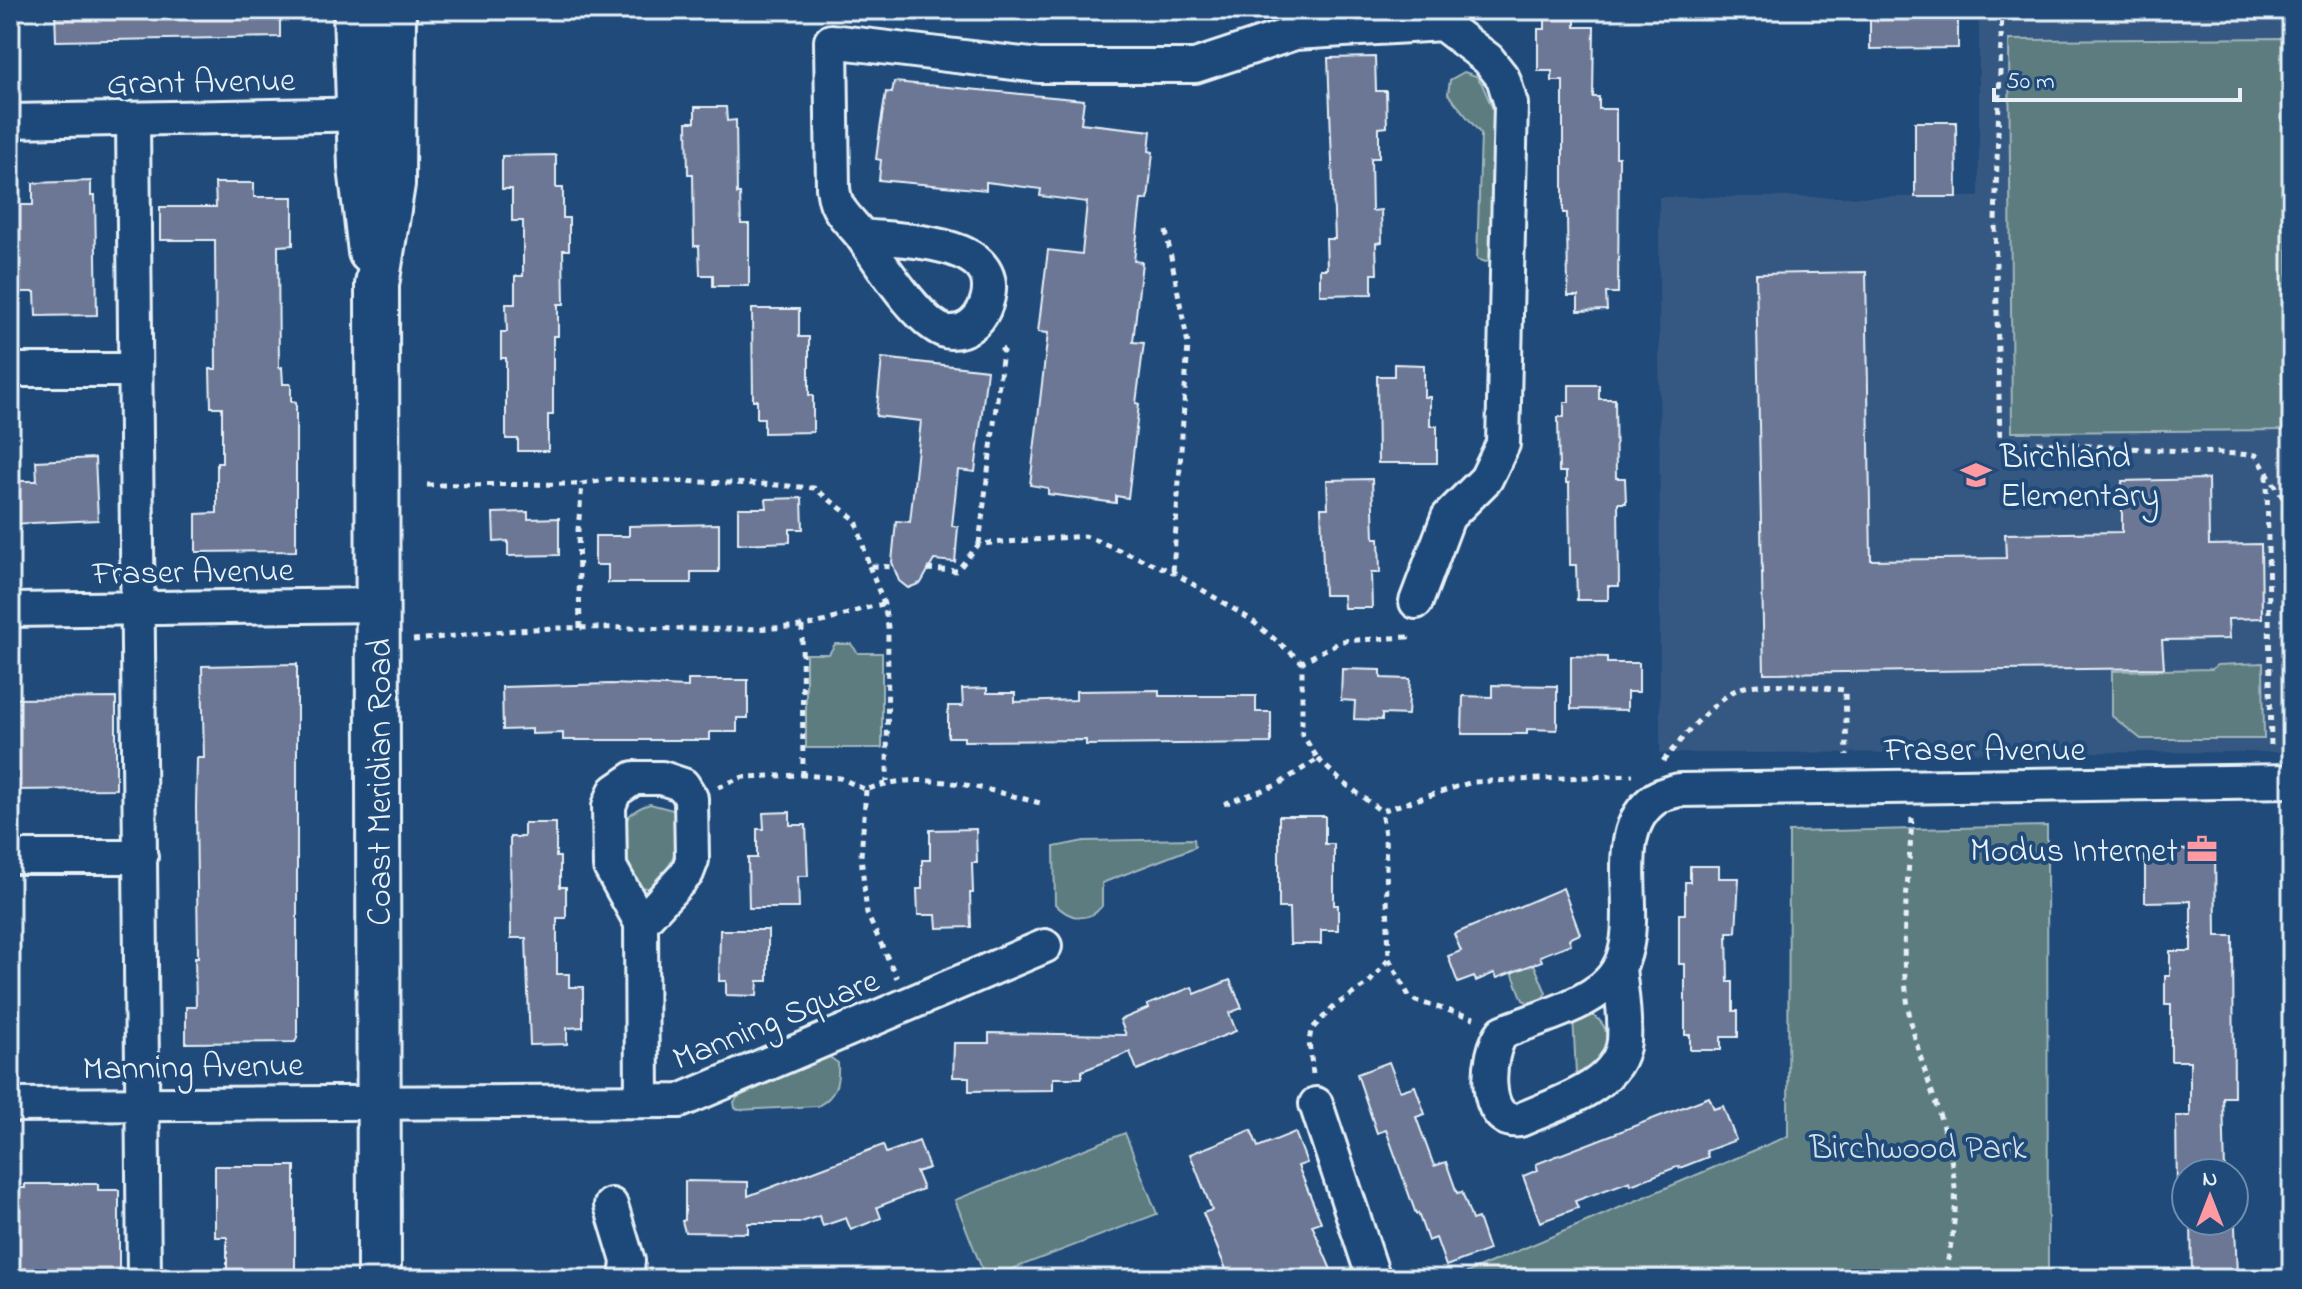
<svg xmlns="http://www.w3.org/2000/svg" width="2302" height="1289" viewBox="0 0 2302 1289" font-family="'Indie Flower',sans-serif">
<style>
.built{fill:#365882}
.green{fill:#5b7c80;stroke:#a2b6bc;stroke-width:2}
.building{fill:#6c7795;stroke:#e8f1f8;stroke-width:2}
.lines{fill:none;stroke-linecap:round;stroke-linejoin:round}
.minor-casing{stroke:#e8f1f8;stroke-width:38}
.major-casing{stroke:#e8f1f8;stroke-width:48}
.path{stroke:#e8f1f8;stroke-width:5;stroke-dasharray:6 6;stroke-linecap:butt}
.minor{stroke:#1f4a7a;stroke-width:32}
.major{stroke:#1f4a7a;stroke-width:42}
.labels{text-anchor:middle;stroke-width:8;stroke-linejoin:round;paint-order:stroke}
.street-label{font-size:34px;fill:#e8f1f8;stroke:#1f4a7a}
.poi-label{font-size:34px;fill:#e8f1f8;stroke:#1f4a7a;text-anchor:start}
.park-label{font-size:34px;fill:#d3dfe6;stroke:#1f4a7a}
</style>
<rect width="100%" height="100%" fill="#1f4a7a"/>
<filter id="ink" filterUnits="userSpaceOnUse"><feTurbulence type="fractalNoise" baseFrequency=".0125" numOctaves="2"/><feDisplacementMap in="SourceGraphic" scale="16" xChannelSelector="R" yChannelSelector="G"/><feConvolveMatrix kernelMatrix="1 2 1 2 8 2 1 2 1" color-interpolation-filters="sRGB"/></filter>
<g filter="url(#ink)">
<polygon class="built" points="1979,10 2292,10 2292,752 1660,753 1659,197 1979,197"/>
<g class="green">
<polygon points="2285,38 2289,430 2012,432 2009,40"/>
<polygon points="1464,72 1476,76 1482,84 1498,121 1496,251 1486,262 1477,259 1481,134 1448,94 1450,80"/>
<polygon points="835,644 851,644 858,653 882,653 882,748 806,748 806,654 829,654"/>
<polygon points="2263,663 2264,739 2141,739 2112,716 2112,671 2212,669 2217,665"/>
<path d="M 650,804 L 673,810 C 687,836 672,858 662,883 L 650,889 C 646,888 641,887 637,885 C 631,880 629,868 626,861 C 618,834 620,813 650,804 Z"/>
<polygon points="2047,826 2048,1279 1452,1279 1788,1136 1789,832"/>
<path d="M 1194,839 L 1195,847 L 1102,883 L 1102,906 C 1088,924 1068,918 1055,904 L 1054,847 L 1084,841 Z"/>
<polygon points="1534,964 1546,993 1542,999 1529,1003 1523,1000 1512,972"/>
<path d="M 1588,1013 C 1622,1028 1605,1066 1576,1074 L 1573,1015 Z"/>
<path d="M 828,1056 L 838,1063 C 839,1084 836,1096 818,1106 L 739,1110 L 735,1108 L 734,1102 L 738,1097 Z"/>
<polygon points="1125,1133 1157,1214 986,1279 955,1200"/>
</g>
<g class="building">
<polygon points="55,10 280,10 280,37 56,41"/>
<polygon points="1870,10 1958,10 1958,48 1870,49"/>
<polygon points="1545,14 1575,14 1575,27 1594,27 1593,97 1599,97 1599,109 1616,109 1616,157 1619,157 1618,293 1606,293 1607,310 1578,311 1578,296 1568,296 1567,213 1563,213 1563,81 1552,81 1552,71 1538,71 1538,29 1545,29"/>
<polygon points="1375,57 1376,91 1386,91 1387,127 1379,128 1379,158 1371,158 1372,211 1381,210 1382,242 1376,243 1377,274 1372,274 1372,294 1320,295 1320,269 1327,269 1326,239 1335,239 1328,58"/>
<polygon points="894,82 1084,100 1081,123 1151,131 1149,151 1153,152 1148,200 1141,200 1134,261 1142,262 1133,342 1144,343 1136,403 1139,404 1128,498 1116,496 1116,503 1086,499 1048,494 1048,488 1030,485 1048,333 1038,332 1048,250 1082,254 1087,202 1040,196 1041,189 986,182 986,190 879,180 881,160 876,159 880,129 886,92 892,93"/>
<polygon points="695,107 726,107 727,121 736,120 737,194 740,194 741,224 749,224 749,286 713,286 713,275 700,275 699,246 694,246 693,174 688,174 687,122 695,122"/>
<polygon points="1915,122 1956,122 1957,197 1915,197"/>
<polygon points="556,155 556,188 563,188 563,218 569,218 569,250 563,250 564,304 558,304 558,336 553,336 553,415 548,415 548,451 518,451 518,439 506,439 506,358 501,358 501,332 507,332 506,304 515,304 515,276 523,276 523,221 512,221 512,189 502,189 502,156"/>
<polygon points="91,181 91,196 95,196 97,315 36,316 35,292 10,292 10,205 33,205 33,183"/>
<polygon points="215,183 254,183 254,197 293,197 293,245 278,246 279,368 282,367 283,384 291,384 291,402 296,402 296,551 196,552 196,514 217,513 217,463 222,463 222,407 211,407 210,369 216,369 215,240 160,240 160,207 216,207"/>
<polygon points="1866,272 1871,560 2006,558 2005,534 2122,532 2122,481 2208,479 2209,545 2261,544 2262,618 2228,619 2229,639 2162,640 2164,668 1764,673 1756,274"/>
<polygon points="752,309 799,309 799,337 809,337 809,395 813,395 813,432 764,433 764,418 757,418 757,400 753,400"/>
<polygon points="882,358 987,370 975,472 958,470 952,526 958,527 955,562 934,560 921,583 908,588 899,581 892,562 896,521 910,522 921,421 876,416"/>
<polygon points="1394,364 1424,365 1424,397 1430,397 1430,426 1437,426 1437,463 1378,463 1377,376 1394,376"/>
<polygon points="1569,385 1599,385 1599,399 1615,399 1616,478 1625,478 1626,503 1618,503 1619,586 1608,586 1608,600 1577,600 1576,565 1570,565 1569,483 1566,483 1566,472 1559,472 1558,417 1564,417 1564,402 1569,402"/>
<polygon points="95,458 98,520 10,524 10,481 37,481 36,461"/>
<polygon points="1372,479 1374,538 1379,538 1380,573 1371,573 1372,608 1344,608 1343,595 1324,595 1321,508 1328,508 1327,480"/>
<polygon points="802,498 803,529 790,529 790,542 738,544 738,508 767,508 766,499"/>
<polygon points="528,512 528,519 559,518 559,555 508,556 508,541 494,542 493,513"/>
<polygon points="719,524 719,572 691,572 691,583 608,583 608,565 595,565 595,536 629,536 629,526"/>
<polygon points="1571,656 1607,657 1607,663 1639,663 1639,692 1627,692 1627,710 1571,709"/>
<polygon points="297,664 297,1038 295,1042 186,1043 186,1007 196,1007 195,957 198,957 196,807 197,758 204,758 202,666"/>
<polygon points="1342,669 1381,670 1381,678 1410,679 1408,715 1382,714 1382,720 1354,719 1355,701 1341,700"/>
<polygon points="688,680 748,680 748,718 737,718 737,732 710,732 710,740 563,740 563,733 532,734 532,729 503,730 502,687 611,684 688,687"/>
<polygon points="1492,685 1557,686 1557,730 1527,729 1527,734 1462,734 1463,696 1492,697"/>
<polygon points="987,688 987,693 1015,693 1015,702 1076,700 1076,691 1159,690 1159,696 1256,696 1256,712 1271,712 1271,743 1086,745 1086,740 964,741 964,737 948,737 948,706 963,706 962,689"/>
<polygon points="116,698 116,789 10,790 10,699"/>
<polygon points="790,812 790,825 806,825 808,876 798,876 799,908 749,908 748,858 757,858 757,829 764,829 763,813"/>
<polygon points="1279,816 1325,816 1325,844 1334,844 1334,905 1338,905 1338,930 1321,930 1321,944 1290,944 1289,908 1279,908"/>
<polygon points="524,823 556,823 556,857 560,857 560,887 566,887 566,918 557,918 557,974 569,974 569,987 583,987 583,1027 567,1028 567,1044 530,1045 526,938 511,938 510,837 524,837"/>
<polygon points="976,829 977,863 972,863 973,893 970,893 971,927 937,928 936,915 918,915 917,889 922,889 922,860 930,860 930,830"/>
<polygon points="2215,849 2216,936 2233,936 2234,1097 2223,1097 2225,1173 2186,1173 2186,1191 2177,1192 2176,1116 2190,1116 2190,1061 2171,1061 2171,1005 2165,1005 2165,975 2170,975 2170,951 2191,951 2191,901 2145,902 2145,855 2175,855 2175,850"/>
<polygon points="1690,866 1719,866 1719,878 1739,878 1736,932 1727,932 1728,982 1733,982 1733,1011 1738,1011 1738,1037 1721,1037 1721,1050 1690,1050 1690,1035 1685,1035 1685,964 1679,964 1679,914 1685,914 1685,882 1690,882"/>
<polygon points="1563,888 1580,934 1569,939 1571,944 1540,956 1542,961 1497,978 1494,973 1476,981 1474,977 1458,983 1448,956 1461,951 1454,934"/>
<polygon points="720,930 768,930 768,981 758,981 757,996 726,995 726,981 719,981"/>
<polygon points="1230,980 1242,1008 1229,1013 1236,1031 1137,1070 1130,1052 1082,1071 1082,1078 1053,1078 1053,1090 969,1091 969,1077 953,1077 954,1043 989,1043 989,1033 1126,1035 1120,1020 1149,1008 1147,1005 1192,987 1195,994"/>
<polygon points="1389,1062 1400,1091 1415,1086 1425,1114 1416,1117 1434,1166 1446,1162 1457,1193 1462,1192 1472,1220 1478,1218 1489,1250 1446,1266 1436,1238 1428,1241 1418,1213 1416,1214 1386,1130 1377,1133 1357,1074"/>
<polygon points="1709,1097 1714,1109 1723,1106 1736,1140 1706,1151 1708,1157 1680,1168 1679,1166 1631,1185 1630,1181 1575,1201 1578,1208 1540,1222 1523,1176 1538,1170 1536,1164"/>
<polygon points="1251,1130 1258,1147 1295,1132 1307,1163 1298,1166 1321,1222 1312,1225 1335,1279 1230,1279 1203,1213 1212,1210 1190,1154"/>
<polygon points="919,1141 929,1168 916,1172 923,1189 877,1207 881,1218 851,1230 846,1218 823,1226 819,1216 799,1223 748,1223 748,1233 685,1232 682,1221 685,1220 685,1181 748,1182 748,1196 883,1145 886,1153"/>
<polygon points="215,1166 295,1166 295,1279 227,1279 227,1237 215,1237"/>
<polygon points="25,1184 98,1184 98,1190 119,1190 119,1275 112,1275 112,1279 26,1279 26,1269 10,1270 10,1188 25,1188"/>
<polygon points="2234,1202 2237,1275 2192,1276 2191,1221 2234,1221"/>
</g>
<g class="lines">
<g class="minor-casing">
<g id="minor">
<polyline points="10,121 379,114"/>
<polyline points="133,121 144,1279"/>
<path d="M 862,236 C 903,241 1014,239 984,309 C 978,322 966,332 951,332 C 924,333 876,256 861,235 C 855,227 847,220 841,211 C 836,205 834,196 833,188 L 831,41 L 1039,66 L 1195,66 L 1295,33 L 1442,24 L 1488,59 L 1503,78 L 1511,104 L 1503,444 L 1486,479 L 1448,517 L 1416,602"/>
<polyline points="10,370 135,370"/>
<polyline points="10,610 377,605"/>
<polyline points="10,857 141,857"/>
<polyline points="641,923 610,867 609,806 615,791 634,778 662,778 683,785 691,798 692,860 687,873 641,923 642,1101"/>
<path d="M 1619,967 C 1621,991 1626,1017 1624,1041 C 1619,1087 1557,1103 1520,1120 C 1481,1126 1486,1053 1503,1032 C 1532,1020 1574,1009 1599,990 C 1663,945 1595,840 1656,798 C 1662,794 1671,792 1679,790 L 2292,781"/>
<polyline points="1316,1104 1374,1279"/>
<polyline points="10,1105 680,1101 1045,946"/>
<polyline points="611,1205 628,1261 626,1279"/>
</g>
</g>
<g class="major-casing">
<g id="major">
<polyline points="355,10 360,167 370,252"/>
<polyline points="379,1279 377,285 393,184 394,10"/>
</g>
</g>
<g class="path">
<polyline points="2002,10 1995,222 2000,441 2256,455 2292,512"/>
<polyline points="1166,231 1188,344 1173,572"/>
<polyline points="2267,475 2271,749"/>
<polyline points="427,485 582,484"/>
<polyline points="979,544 1003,351 998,343"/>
<polyline points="869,566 884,604 888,627 887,782"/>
<polyline points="927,569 957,571 979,544 1085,536 1173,572 1250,619 1302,662"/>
<polyline points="802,626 803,775"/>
<polyline points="580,628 578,530 582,484 612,479 762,484 814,488 856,520 869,566 894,567"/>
<path d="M 413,640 C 461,636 510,629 558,628 C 640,626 720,633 802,626 C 830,623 854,609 884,604"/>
<polyline points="1318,759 1340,780 1381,811 1472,782 1633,775"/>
<path d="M 1663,761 C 1681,739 1709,706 1734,691 C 1757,678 1818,688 1845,690 L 1847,755"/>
<path d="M 718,787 L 743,777 L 803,775 L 840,778 L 866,790 C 921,768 985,789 1040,803"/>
<polyline points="866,790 861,856 867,914 897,978"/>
<polyline points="1224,804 1277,785 1318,759 1302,734 1302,662 1341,641 1408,637 1409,632"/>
<path d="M 1912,818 C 1909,879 1898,952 1909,1012 C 1920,1072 1951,1128 1955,1189 C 1957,1218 1950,1250 1944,1279"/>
<polyline points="1389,959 1409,996 1416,1001 1474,1018"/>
<polyline points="1313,1074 1309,1042 1311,1030 1334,1006 1368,984 1389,959 1385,835 1381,811"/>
</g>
<use href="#minor" class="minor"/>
<use href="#major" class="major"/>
</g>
</g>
<defs>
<g id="school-bare" transform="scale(2.4)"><path d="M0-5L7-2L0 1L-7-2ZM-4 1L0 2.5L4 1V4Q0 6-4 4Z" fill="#ff9aa2" stroke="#1f4a7a" stroke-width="2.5" paint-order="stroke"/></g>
<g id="office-bare" transform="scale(2.4)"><path d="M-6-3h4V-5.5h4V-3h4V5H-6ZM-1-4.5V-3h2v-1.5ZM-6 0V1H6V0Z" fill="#ff9aa2" stroke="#1f4a7a" stroke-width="2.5" paint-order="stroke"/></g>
</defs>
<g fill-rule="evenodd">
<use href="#school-bare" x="1976" y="475"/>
<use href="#office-bare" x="2202" y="849"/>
</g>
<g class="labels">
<g class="street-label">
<text transform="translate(201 80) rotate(-1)" y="12">Grant Avenue</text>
<text transform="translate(193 570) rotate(-1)" y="12">Fraser Avenue</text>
<text x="1985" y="760">Fraser Avenue</text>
<text transform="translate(378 782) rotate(-90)" y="12">Coast Meridian Road</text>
<text transform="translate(775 1018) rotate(-22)" y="12">Manning Square</text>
<text transform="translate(193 1065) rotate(-1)" y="12">Manning Avenue</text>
</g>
<g class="poi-label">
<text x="2000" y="467">Birchland<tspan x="2000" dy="39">Elementary</tspan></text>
<text x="2178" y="861" text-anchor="end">Modus Internet</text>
</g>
<g class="park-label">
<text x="1918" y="1158">Birchwood Park</text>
</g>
</g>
<rect width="2302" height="1289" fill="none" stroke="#1f4a7a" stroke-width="40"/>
<rect x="20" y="20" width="2262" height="1249" fill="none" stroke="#e8f1f8" stroke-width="3" filter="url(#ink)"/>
<g transform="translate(2210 1197)"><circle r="38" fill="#1f4a7a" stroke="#6f8dac" stroke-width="2"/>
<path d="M0-6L14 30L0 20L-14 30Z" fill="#ff9aa2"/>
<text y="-12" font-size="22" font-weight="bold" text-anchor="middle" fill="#e8f1f8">N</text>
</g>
<path d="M1994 88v12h246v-12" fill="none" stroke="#e8f1f8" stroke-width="4"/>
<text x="2006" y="88" font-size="24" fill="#e8f1f8" stroke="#1f4a7a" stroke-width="6" paint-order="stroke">50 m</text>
</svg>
